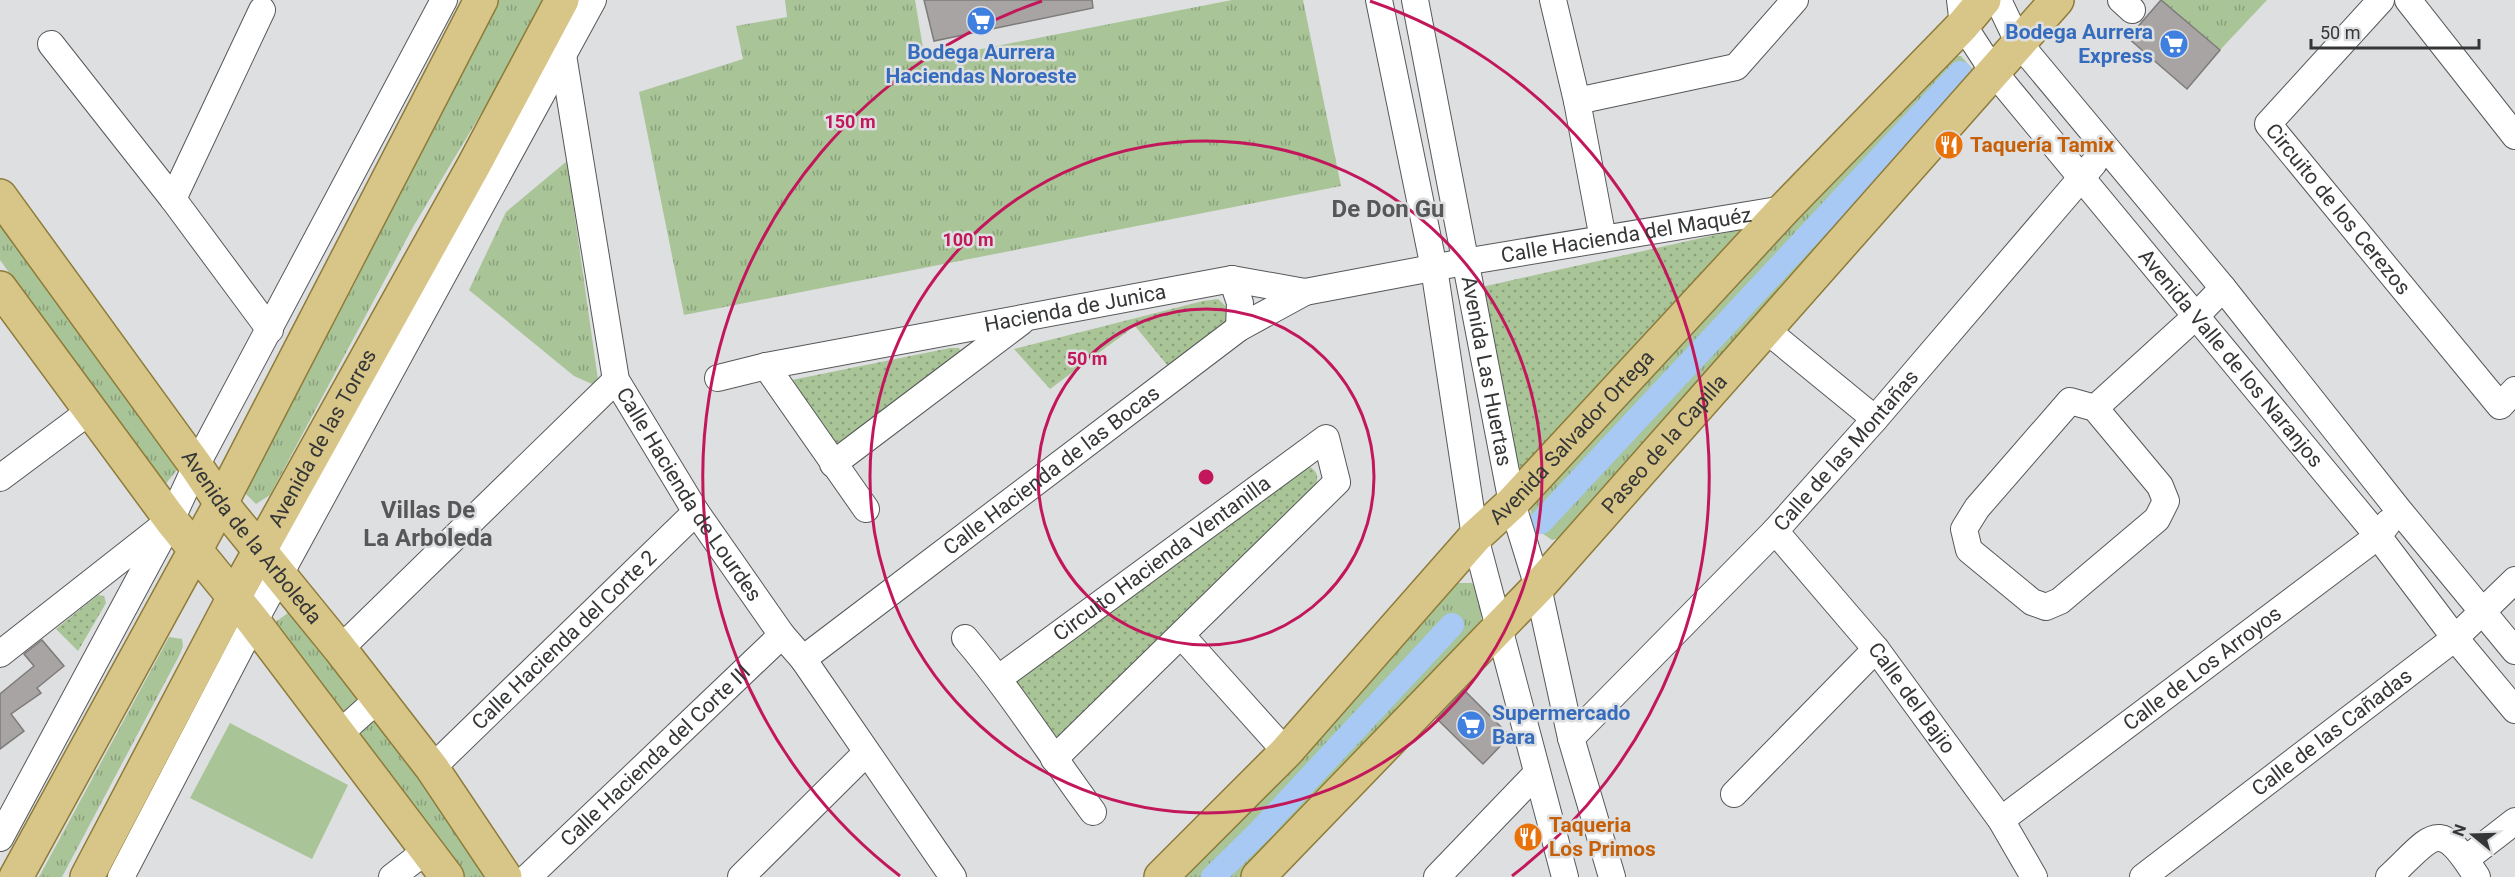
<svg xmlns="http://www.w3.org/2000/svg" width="2515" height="877" viewBox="0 0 2515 877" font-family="Roboto,sans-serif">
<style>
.grass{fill:url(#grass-tufts)}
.park{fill:url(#park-dots)}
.pitch{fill:#a9c497}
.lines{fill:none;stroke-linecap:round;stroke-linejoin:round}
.canal{stroke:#a8c9f3;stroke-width:24}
.building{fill:#a7a4a3;stroke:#7e7b7a;stroke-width:1.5}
.minor-casing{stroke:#57585a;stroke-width:28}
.major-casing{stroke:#8e7b39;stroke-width:36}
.minor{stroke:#fff;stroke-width:26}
.major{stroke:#d8c689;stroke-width:33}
.ring{fill:none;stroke:#c2185b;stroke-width:3}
.labels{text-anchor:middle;stroke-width:5;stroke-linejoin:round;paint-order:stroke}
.shop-label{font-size:21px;font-weight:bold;fill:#366cbe;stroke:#dedfe1;text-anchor:end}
.food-label{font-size:21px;font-weight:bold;fill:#c56008;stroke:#dedfe1;text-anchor:start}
.street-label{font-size:21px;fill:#353637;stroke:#dedfe1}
.quarter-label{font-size:24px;font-weight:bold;fill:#565759;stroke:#dedfe1}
.centre{fill:#c2185b;stroke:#dedfe1;stroke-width:3}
.ring-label{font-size:18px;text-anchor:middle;font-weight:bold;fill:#c2185b;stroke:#dedfe1;stroke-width:5;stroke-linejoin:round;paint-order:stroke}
</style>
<defs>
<pattern id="grass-tufts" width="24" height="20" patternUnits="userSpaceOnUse" patternTransform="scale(1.5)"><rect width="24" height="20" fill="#a9c497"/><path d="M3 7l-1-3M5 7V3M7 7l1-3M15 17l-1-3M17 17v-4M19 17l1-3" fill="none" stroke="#8aa07c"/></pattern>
<pattern id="park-dots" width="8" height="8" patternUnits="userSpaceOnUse" patternTransform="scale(1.5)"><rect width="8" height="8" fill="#a9c497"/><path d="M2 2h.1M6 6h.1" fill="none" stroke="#8aa07c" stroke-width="1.8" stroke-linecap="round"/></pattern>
</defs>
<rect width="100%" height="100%" fill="#dedfe1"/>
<g class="grass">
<polygon points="496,0 542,0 521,47 413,227 270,495 256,504 246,494 247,486 354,285 414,166 469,46"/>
<polygon points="785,0 915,0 925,60 1232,0 1303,0 1341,186 684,315 639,92 743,59 736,26 787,17"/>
<polygon points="2161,0 2267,0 2220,50"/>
<polygon points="1948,56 1961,56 1975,72 1571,535 1552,540 1530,525 1531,507"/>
<polygon points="567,161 599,387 574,376 469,290 506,212"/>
<polygon points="0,221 181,465 164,486 0,260"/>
<polygon points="1452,583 1472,583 1485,597 1481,621 1240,877 1156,877"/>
<polygon points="292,610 363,698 341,720 270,626"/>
<polygon points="169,637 182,639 183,646 180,654 62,877 39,877"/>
<polygon points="375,717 490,877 456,877 352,737"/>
</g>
<g class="park">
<polygon points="1764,224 1517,484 1477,288"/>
<polygon points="1218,299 1230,310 1229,328 1172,371 1135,326 1050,389 1014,349 1203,301"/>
<polygon points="950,348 959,348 964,358 835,454 777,383"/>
<path d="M 1310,467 C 1321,474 1317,481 1314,492 L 1055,745 L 1011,685 L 1300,472 Z"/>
<polygon points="98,595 104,596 106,603 78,651 56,629"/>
</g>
<polygon class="pitch" points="230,723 348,785 312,859 190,798"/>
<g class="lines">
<g class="canal">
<polyline points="1541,522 1960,73"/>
<polyline points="1213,877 1260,831 1452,625"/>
</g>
</g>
<g class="building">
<polygon points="924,0 1092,0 1093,8 934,41"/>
<polygon points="2161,0 2220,50 2187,89 2128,38"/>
<polygon points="42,640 64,666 37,688 41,693 11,714 24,731 0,749 0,694 34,666 24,654"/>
<polygon points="1464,690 1510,736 1483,764 1437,719"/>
</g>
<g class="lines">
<g class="minor-casing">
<g id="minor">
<polyline points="1379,0 1434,268 1475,537 1565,877"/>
<path id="s1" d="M 1415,0 L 1512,503 L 1538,587 L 1571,738 L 1612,877"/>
<polyline points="1553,0 1577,101 1603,239"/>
<path id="s2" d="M 1960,0 L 1963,25 L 1993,71 L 2378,536 L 2455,638 L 2515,710"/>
<polyline points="1998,0 2018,42 2223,288 2398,509 2515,651"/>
<polyline points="2121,0 2132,10"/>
<path id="s3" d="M 2381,0 L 2268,124 L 2500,406 L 2515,390"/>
<polyline points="2408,0 2515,136"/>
<polyline points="51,44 173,199 270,330"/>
<path id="s4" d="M 563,55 L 616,380 L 696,512 L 782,635 L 803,659 L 953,877"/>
<polyline points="1577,101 1736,67 1795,0"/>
<polyline points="173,199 262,10"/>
<polyline points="1232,279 1240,303 1239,328"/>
<polyline points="1765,329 1875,419"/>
<polyline points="766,366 866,509"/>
<path id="s5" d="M 718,378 L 766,366 L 1232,279 L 1305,292 L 1464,262 L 1784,209"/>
<polygon points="2070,401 2095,408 2160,486 2166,501 2157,519 2060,601 2046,607 2032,602 1969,550 1964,529 1977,508"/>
<polyline points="2095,408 2195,317 2223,288"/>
<polyline points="833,464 1021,322"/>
<polyline points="0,478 90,411"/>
<path id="s6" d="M 1775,531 L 1876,649 L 2001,820 L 2034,877"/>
<polyline points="1182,636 1286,752"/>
<path d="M 965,638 C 1012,693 1050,754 1093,812"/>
<polyline points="340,649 616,380"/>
<polyline points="0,654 163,526"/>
<path id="s7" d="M 803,659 L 1239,328 L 1305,292"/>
<path id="s8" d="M 999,678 L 1326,438 L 1337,482 L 1054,759"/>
<polyline points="339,734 377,700"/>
<path id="s9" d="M 1571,738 L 1775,531 L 1875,419 L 2094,163"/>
<path id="s10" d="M 432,768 L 696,512"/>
<polyline points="1734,794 1876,649"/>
<path id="s11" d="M 2001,820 L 2378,536 L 2388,523"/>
<polyline points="0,838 171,520 196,466 444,0"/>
<polyline points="2466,859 2515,821"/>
<polyline points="121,877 254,622 593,0"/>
<polyline points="392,877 427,850"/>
<path id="s12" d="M 528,877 L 782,635"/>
<polyline points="741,877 866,753"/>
<polyline points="1437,877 1537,773"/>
<path id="s13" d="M 2143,877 L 2455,638 L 2515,580"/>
<path d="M 2389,877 C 2433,836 2438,815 2477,877"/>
</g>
</g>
<g class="major-casing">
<g id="major">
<path id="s14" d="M 0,196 L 196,466 L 221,503 L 340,649 L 432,768 L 505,877"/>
<polyline points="0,288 171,520 254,622 447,877"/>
<polyline points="16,877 221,503 481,0"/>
<path id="s15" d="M 87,877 L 234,597 L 474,165 L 562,0"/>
<path id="s16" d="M 1161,877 L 1286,752 L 1475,537 L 1512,503 L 1784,209 L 1963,25 L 1984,0"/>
<path id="s17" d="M 1258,877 L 1538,587 L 2057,0"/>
</g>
</g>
<use href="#minor" class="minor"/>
<use href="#major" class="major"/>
</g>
<g class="ring">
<circle cx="1206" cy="477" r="168"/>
<circle cx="1206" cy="477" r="336"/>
<path d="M900 876A503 503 0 0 1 1042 1M1370 1A503 503 0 0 1 1512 876"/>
</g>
<defs>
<g id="supermarket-disc" transform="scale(1.5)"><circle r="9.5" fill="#3f7fe0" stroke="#dedfe1"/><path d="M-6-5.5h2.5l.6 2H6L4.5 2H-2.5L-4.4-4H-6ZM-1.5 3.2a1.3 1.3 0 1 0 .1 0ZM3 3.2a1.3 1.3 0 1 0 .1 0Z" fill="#fff"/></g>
<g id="restaurant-disc" transform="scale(1.5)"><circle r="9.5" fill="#e8710a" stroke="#dedfe1"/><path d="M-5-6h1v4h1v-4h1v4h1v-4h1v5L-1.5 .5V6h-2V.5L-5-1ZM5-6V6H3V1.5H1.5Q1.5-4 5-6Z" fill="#fff"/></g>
</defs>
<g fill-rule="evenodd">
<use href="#supermarket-disc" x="981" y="21"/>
<use href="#supermarket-disc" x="2174" y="44"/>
<use href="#restaurant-disc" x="1949" y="145"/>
<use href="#supermarket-disc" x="1471" y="725"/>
<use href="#restaurant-disc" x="1528" y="837"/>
</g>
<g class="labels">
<g class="shop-label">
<text x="2153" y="39">Bodega Aurrera<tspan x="2153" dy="24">Express</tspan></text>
<text x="981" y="59" text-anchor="middle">Bodega Aurrera<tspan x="981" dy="24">Haciendas Noroeste</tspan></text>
<text x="1492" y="720" text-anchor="start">Supermercado<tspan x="1492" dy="24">Bara</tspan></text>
</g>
<g class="food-label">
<text x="1970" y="152">Taquería Tamix</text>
<text x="1549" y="832">Taqueria<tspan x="1549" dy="24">Los Primos</tspan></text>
</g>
<g class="street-label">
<text dy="7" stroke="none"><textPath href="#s3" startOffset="278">Circuito de los Cerezos</textPath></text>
<text dy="7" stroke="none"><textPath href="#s5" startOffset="924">Calle Hacienda del Maquéz</textPath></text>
<text dy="7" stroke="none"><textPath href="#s5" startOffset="364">Hacienda de Junica</textPath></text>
<text dy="7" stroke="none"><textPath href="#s2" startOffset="453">Avenida Valle de los Naranjos</textPath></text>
<text dy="7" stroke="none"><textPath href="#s1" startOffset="378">Avenida Las Huertas</textPath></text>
<text dy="7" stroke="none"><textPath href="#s16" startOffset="602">Avenida Salvador Ortega</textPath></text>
<text dy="7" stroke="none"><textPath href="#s15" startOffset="498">Avenida de las Torres</textPath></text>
<text dy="7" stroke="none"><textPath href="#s17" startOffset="594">Paseo de la Capilla</textPath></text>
<text dy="7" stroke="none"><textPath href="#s9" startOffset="398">Calle de las Montañas</textPath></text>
<text dy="7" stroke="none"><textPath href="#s7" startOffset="312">Calle Hacienda de las Bocas</textPath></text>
<text dy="7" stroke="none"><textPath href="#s4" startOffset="465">Calle Hacienda de Lourdes</textPath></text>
<text dy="7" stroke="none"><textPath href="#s14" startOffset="424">Avenida de la Arboleda</textPath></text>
<text dy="7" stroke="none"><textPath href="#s8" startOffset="202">Circuito Hacienda Ventanilla</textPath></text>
<text dy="7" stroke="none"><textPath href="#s10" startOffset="184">Calle Hacienda del Corte 2</textPath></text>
<text dy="7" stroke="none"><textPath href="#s11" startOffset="252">Calle de Los Arroyos</textPath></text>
<text dy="7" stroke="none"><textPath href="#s6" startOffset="216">Calle del Bajio</textPath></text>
<text dy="7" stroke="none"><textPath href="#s13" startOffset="238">Calle de las Cañadas</textPath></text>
<text dy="7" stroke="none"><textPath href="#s12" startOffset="176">Calle Hacienda del Corte III</textPath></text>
</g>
<g class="quarter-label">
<text x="1388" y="217">De Don Gu</text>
<text x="428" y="518">Villas De<tspan x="428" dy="28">La Arboleda</tspan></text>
</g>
</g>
<circle cx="1206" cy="477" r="9" class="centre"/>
<g class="ring-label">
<text x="850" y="128">150 m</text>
<text x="968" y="246">100 m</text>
<text x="1087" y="365">50 m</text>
</g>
<g transform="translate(2473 835) rotate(289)" stroke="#dedfe1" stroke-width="4.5" paint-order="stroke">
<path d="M0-4.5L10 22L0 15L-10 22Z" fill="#353637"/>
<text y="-9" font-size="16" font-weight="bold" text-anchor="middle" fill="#353637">N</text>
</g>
<path d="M2311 39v9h168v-9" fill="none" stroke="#353637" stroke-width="3"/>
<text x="2320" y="39" font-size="18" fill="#353637" stroke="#dedfe1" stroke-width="4.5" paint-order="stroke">50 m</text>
</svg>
